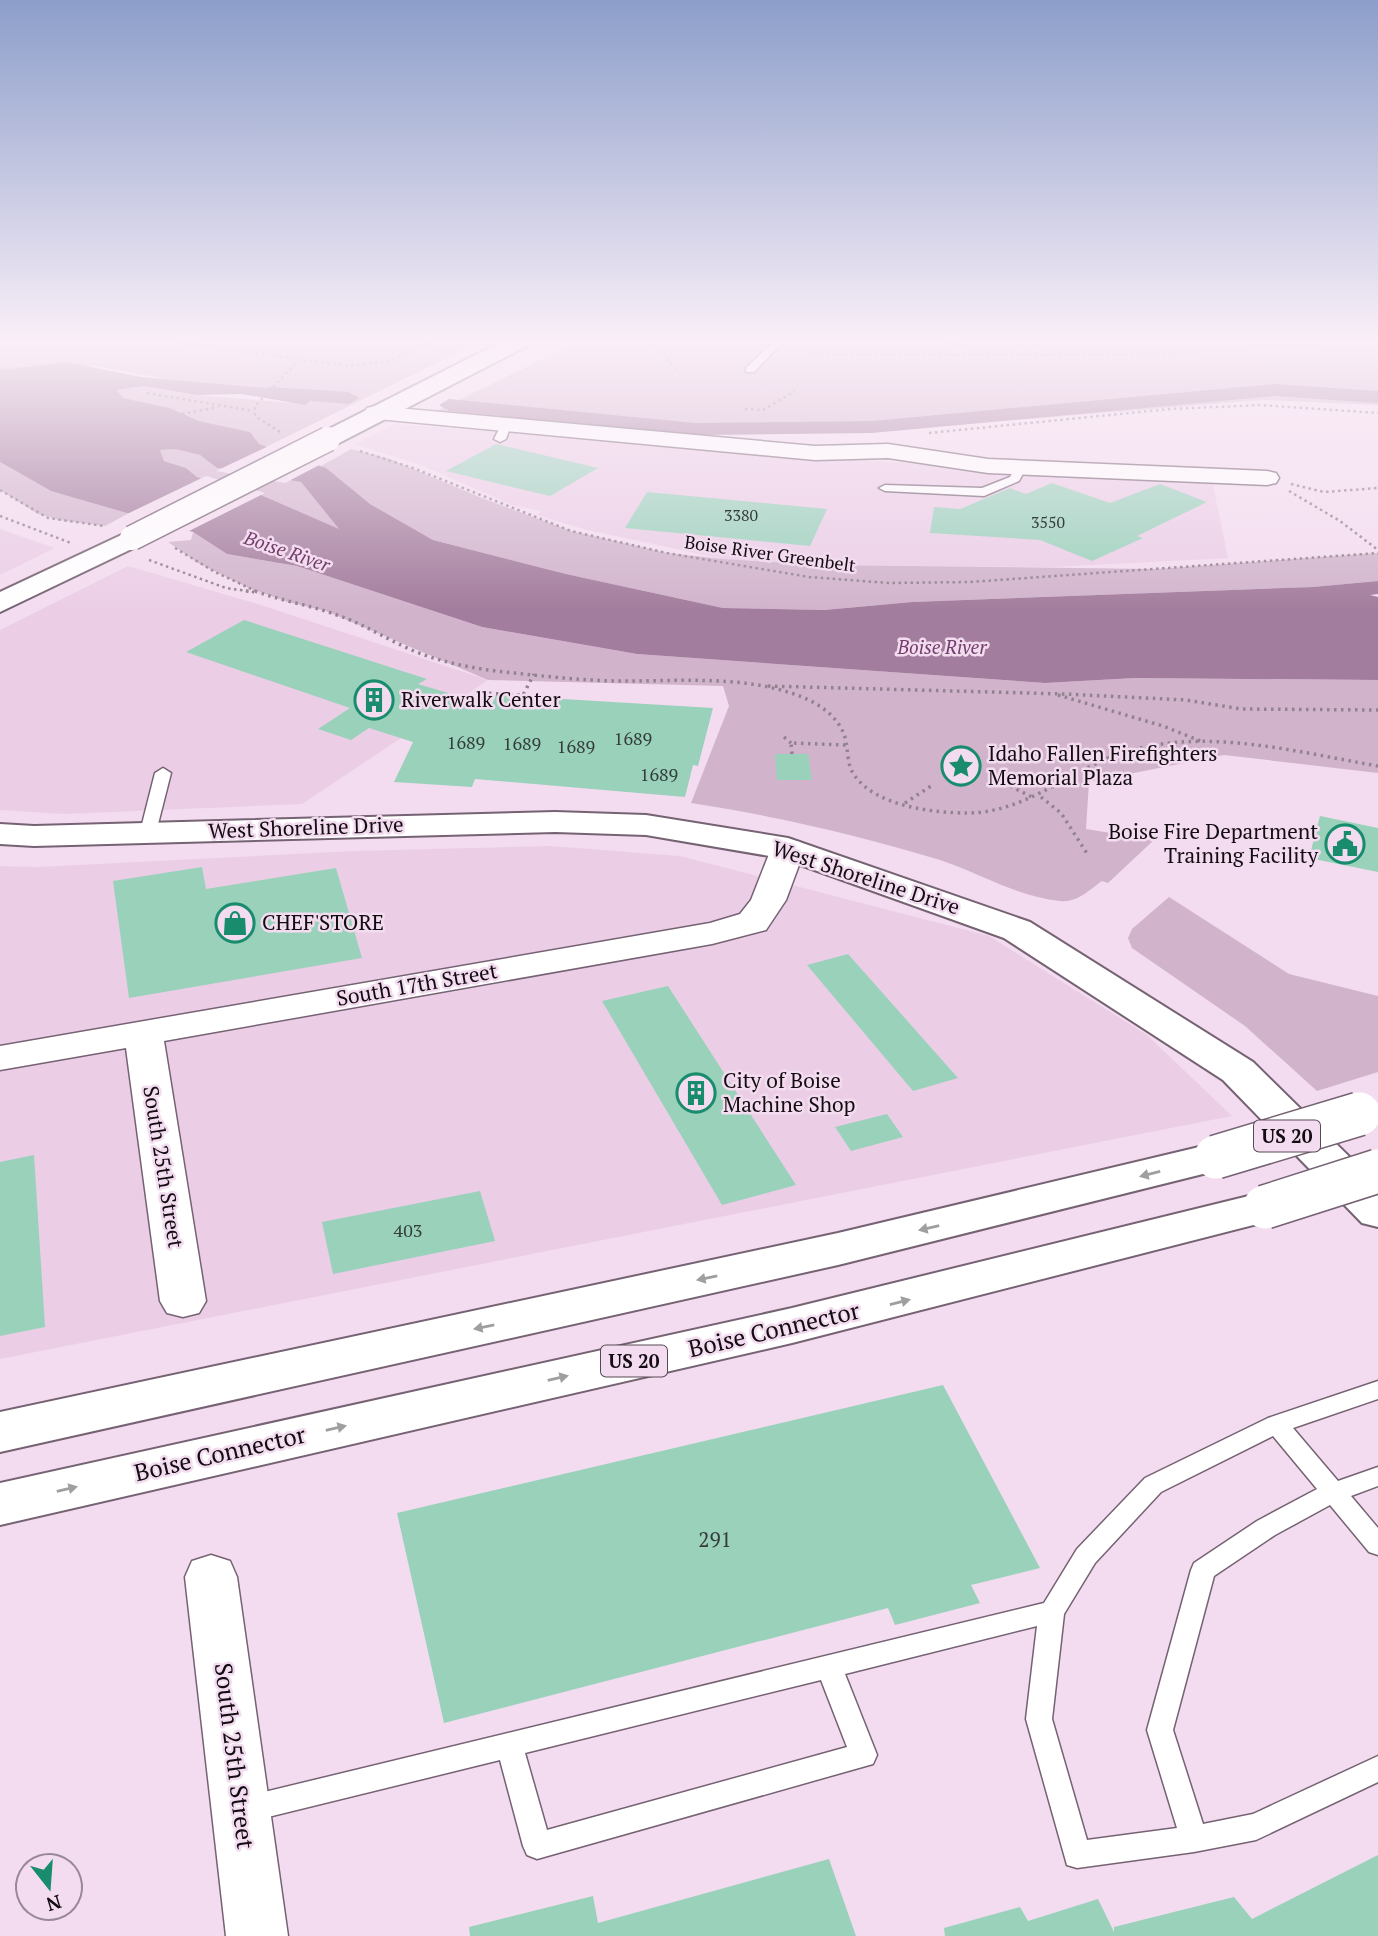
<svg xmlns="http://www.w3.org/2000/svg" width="1378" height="1936" viewBox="0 0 1378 1936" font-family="'PT Serif',serif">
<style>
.built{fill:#ebcee6}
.green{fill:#d1b4cc}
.water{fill:#a37d9d;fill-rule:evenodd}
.pier{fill:#f3dcef}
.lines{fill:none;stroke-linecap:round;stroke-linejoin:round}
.canal{fill:#a37d9d;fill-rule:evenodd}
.building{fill:#99d1bb}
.service-casing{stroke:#756272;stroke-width:3}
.minor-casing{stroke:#756272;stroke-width:3}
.tertiary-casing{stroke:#756272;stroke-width:4}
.secondary-casing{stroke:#756272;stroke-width:4}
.motorway-casing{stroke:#756272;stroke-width:4}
.path-far1{stroke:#92828f;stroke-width:2.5;stroke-dasharray:2.5 3.5;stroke-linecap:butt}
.path{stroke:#92828f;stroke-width:3.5;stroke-dasharray:2.5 4.5;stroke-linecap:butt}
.service{fill:#fff;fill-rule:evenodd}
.minor{fill:#fff;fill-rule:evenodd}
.tertiary{fill:#fff;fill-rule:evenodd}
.secondary{fill:#fff;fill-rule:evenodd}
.motorway{fill:#fff;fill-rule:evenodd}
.tertiary-bridge-casing{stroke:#756272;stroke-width:27;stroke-linecap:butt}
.motorway-bridge-casing{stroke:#756272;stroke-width:46;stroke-linecap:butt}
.tertiary-bridge{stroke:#fff;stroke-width:24}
.motorway-bridge{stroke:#fff;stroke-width:43}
.oneway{fill:#a19ea0}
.labels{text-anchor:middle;stroke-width:5;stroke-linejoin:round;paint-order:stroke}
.far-number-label{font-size:16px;fill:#343d3c}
.far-street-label{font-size:18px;fill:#130c12;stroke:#f3dcef}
.number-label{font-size:18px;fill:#343d3c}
.far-water-label{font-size:19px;font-style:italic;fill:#723e6b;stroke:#f3dcef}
.shield{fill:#f3dcef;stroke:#564a54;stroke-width:2}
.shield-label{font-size:19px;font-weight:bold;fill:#130c12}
.poi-label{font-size:21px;fill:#130c12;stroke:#f3dcef;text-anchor:start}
.street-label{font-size:21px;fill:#130c12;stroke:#f3dcef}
.near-number-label{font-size:21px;fill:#343d3c}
.near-street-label{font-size:24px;fill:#130c12;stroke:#f3dcef}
</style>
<rect width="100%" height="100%" fill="#f3dcef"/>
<g class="built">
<polygon points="395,424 842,459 1212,480 1228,558 1052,567 824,565 723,559 583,529 537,515 541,511 512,505 421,465 354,444"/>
<polygon points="0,529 55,548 0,575"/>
<polygon points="128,566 261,605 488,680 302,804 65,814 0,810 0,630"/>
<polygon points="551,846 680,856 989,936 1147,1035 1232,1116 0,1359 0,866 37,867 354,851"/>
</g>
<g class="green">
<polygon points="0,339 485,339 266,447 259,444 249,432 199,421 170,408 123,398 117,390 144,386 197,395 304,404 96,366 8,369 0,368"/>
<polygon points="584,339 1378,339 1378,405 1262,400 955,425 717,435 434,412"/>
<polygon points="175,449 200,455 217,468 301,482 340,530 261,495 197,477 186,468 164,461 160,450"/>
<polygon points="351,449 387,458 482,498 571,531 667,553 723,559 824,565 1156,569 1378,553 1378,581 1314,587 912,602 824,610 723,608 566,574 433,540 370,504 321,466"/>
<polygon points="0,462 51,491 131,512 105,526 59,520 38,514 0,490"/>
<path d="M 193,532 L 227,554 L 297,566 L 482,627 L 637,654 L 1045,683 L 1135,678 L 1378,680 L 1378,773 L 1224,755 L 1089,782 L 1086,829 L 1154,840 L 1108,883 L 1102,881 C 1089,890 1077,903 1060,901 C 1017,897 980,873 940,860 C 858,835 776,816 691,803 L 729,706 L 723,686 L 488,680 L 326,611 L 288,602 L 249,588 L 198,563 L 168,542 L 191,540 Z"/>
<polygon points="1169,897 1289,974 1378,996 1378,1072 1317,1091 1245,1026 1132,948 1128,938 1132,929"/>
</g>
<path class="water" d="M 66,362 L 141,377 L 320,393 L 305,405 L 242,394 L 197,395 L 144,386 L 117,390 L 123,398 L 170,408 L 199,421 L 250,432 L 259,444 L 326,468 L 370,504 L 433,540 L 566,574 L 723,608 L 824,610 L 912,602 L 1313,587 L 1378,581 L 1378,594 L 1370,595 L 1378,597 L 1378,680 L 1135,678 L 1045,683 L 637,654 L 482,627 L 297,566 L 227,554 L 193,532 L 51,491 L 0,462 L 0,368 L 8,369 ZM 175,449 L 200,455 L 217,468 L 301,482 L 339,529 L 261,495 L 197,477 L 186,468 L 164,461 L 160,450 Z"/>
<g class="pier">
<polygon points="271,445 323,463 285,483 216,471"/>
<polygon points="206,476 265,493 185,533 127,514"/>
</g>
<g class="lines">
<g class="canal">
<polygon points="1275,384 1378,391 1378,403 1275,396 872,433 695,435 449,411 439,405 449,399 695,423 872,421"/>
<polygon points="271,387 349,392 359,398 349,404 264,397 261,393 264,389"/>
</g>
</g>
<g class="building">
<polygon points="496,444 598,468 550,496 446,471"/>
<polygon points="1052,483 1110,503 1160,484 1207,502 1137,536 1143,538 1092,561 1040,540 930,533 934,507 960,509 1010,488 1026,494"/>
<polygon points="647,492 827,509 810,546 625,528"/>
<polygon points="244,620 427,679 418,684 491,706 496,695 713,708 698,766 693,765 685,797 475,779 472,787 394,782 413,742 369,728 351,740 318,729 350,708 186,652"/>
<polygon points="775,754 808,754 812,780 777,780"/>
<polygon points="1320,816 1378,828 1378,872 1309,858"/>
<polygon points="202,867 206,889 336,868 362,958 129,998 113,881"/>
<polygon points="848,954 958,1078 913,1091 807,965"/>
<polygon points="668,986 796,1185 722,1205 602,1001"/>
<polygon points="887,1114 903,1137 851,1151 835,1127"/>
<polygon points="34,1155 45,1327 0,1336 0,1162"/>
<polygon points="480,1191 495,1241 333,1274 322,1222"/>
<polygon points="943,1385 1040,1568 971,1585 980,1603 895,1625 888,1608 444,1723 397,1513"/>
<polygon points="1378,1855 1378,1936 945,1936 944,1928 1020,1907 1028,1921 1098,1899 1114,1932 1114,1927 1234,1897 1252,1919"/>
<polygon points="829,1859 856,1936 470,1936 469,1927 593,1896 598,1923"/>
</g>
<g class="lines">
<g class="service-casing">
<g id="service">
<polygon points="776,339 786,339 754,372 746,372 746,368"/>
<polygon points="502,423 511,425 506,439 500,442 494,439"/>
<polygon points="1020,465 1026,468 1019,481 984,496 885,491 879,488 885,485 982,488 1010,477 1016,466"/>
<polygon points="163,768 171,773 156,832 154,835 142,835 140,832 155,773"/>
<path d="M 1378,1381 L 1378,1399 L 1293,1428 L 1338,1481 L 1378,1467 L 1378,1486 L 1351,1496 L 1378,1528 L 1378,1555 L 1369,1552 L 1330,1505 L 1275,1535 L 1214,1576 L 1173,1730 L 1203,1824 L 1253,1814 L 1378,1756 L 1378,1782 L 1256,1840 L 1194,1852 L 1077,1868 L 1067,1865 L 1026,1719 L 1037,1626 L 845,1674 L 877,1755 L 873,1764 L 537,1859 L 527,1855 L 523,1846 L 500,1760 L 248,1822 L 238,1818 L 234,1809 L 238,1800 L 248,1796 L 1044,1603 L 1077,1549 L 1145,1478 L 1268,1418 ZM 1273,1436 L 1317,1489 L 1257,1521 L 1194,1563 L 1191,1570 L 1147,1730 L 1177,1828 L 1087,1840 L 1052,1719 L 1064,1614 L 1095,1563 L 1161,1492 ZM 821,1680 L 847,1747 L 547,1830 L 525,1753 Z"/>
</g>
</g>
<g class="minor-casing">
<g id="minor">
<polygon points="375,406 815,446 888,444 988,459 1267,471 1276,473 1279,478 1276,483 1267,485 988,473 888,458 815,460 367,418 364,413 367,408"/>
<polygon points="788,839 800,842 805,849 786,900 766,930 712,944 164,1041 206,1301 199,1313 183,1317 167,1313 160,1301 126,1048 0,1070 0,1046 710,923 740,914 751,900 771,849 776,842"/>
<polygon points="211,1555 230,1561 237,1577 288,1936 226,1936 185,1577 192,1561"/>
</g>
</g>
<g class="tertiary-casing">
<g id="tertiary">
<polygon points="507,339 534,339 531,344 337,444 319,444 316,439 319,434"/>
<polygon points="132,530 142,532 145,538 142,544 0,612 0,592"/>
</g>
</g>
<g class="secondary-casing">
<polygon id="secondary" points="555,812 646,815 788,838 1030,922 1253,1062 1378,1185 1378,1227 1362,1223 1223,1080 1004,938 781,858 646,835 555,832 34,846 0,844 0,824 34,826"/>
</g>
<g class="motorway-casing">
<g id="motorway">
<polygon points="1216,1143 1231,1147 1238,1157 1231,1167 838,1265 0,1452 0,1412 838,1233"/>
<polygon points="1265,1192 1281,1196 1287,1207 1281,1218 792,1343 0,1525 0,1483 792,1308"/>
</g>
</g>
<g class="path-far1">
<polyline points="155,339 350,366 391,361 437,339"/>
<polyline points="659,339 656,347 676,369"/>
<polyline points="724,339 751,343"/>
<polyline points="1035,339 1045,356"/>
<polyline points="944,341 990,353"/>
<polyline points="809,354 939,355 944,341 940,339"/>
<polyline points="1157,354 1279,346 1378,351"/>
<polyline points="939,355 1157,354 1153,344 1159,339"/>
<polyline points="147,393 254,411"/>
<polyline points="745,409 763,410 795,391"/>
<polyline points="182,414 218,407"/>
<polyline points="280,432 255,416 255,406 299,360"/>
<polyline points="929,433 1170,409 1260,405 1378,413"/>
<polyline points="360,451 413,468 571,531 667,553 809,577 889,583 970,582 1378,553"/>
<polyline points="1291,484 1324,492 1378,488"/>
<polyline points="0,490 48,518 104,526"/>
<polyline points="1289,491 1340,521 1378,550"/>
<polyline points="0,516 71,543"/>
<polyline points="175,548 215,572 260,593"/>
<polyline points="149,560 226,588 254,592"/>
</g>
<g class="path">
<polyline points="246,591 254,592"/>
<path d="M 255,591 C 282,601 310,605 337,615 C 364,624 388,640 414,651 C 446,664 481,670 515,673 C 551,677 588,681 624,681 C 679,681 735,676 788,692 C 812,699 840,714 846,741 C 848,752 847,766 855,776 C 876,806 933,813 967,813 C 1027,813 1070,769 1125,752 C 1207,727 1296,752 1378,766"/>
<polyline points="768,686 1064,694 1186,700 1241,709 1378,710"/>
<polyline points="482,693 523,695 534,674"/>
<polyline points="1058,695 1163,726 1203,742"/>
<polyline points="784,737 791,743"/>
<polyline points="792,754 791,743 846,745"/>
<polyline points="1004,783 1034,798"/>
<polyline points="1041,797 1061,813 1088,855"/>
<polyline points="905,803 931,786"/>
</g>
<use href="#service" class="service"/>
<use href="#minor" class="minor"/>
<use href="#tertiary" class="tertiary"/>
<use href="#secondary" class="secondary"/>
<use href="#motorway" class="motorway"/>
<g class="tertiary-bridge-casing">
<polyline id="tertiary-bridge" points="132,538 328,439"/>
</g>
<g class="motorway-bridge-casing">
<g id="motorway-bridge">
<polyline points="1216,1157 1359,1114"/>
<polyline points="1265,1207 1378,1171"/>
</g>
</g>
<use href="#tertiary-bridge" class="tertiary-bridge"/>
<use href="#motorway-bridge" class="motorway-bridge"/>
</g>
<defs><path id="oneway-solid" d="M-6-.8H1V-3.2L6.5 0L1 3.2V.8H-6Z" transform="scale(1.75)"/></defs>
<g class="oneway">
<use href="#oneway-solid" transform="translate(1150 1174) rotate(166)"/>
<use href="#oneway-solid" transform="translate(929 1228) rotate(167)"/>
<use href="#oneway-solid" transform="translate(707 1278) rotate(168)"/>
<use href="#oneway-solid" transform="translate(900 1302) rotate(-14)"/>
<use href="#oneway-solid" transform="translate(484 1327) rotate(168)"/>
<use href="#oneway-solid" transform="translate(558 1378) rotate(-13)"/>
<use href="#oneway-solid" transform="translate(336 1428) rotate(-13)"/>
<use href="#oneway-solid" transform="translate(67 1489) rotate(-13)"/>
</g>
<linearGradient id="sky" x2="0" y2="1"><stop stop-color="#8c9eca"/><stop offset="0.56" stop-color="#faeff8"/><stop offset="1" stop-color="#faeff8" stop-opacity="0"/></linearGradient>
<rect width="1378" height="610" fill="url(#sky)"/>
<defs>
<g id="building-ring" transform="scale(2.0125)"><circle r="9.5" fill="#f3dcef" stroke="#198c6d" stroke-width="1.5"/><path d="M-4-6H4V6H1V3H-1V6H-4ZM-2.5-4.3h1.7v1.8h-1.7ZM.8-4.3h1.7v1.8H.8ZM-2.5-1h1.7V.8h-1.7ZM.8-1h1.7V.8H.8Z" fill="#198c6d"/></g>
<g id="sight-ring" transform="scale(2.0125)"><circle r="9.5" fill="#f3dcef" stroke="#198c6d" stroke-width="1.5"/><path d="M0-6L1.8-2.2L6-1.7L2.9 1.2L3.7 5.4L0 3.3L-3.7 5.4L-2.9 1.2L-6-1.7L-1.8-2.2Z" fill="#198c6d"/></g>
<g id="civic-ring" transform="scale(2.0125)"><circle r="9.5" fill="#f3dcef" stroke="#198c6d" stroke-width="1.5"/><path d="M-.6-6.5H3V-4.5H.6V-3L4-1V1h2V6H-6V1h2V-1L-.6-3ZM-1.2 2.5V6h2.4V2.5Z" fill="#198c6d"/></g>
<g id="shop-ring" transform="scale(2.0125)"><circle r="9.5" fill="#f3dcef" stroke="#198c6d" stroke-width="1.5"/><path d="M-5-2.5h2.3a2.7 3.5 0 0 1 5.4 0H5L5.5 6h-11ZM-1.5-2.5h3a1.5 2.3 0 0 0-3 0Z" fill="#198c6d"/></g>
</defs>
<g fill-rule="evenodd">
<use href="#building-ring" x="374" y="700"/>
<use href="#sight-ring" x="961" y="766"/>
<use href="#civic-ring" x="1345" y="844"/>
<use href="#shop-ring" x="235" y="923"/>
<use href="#building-ring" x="696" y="1093"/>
</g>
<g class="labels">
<g class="far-number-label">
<text x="741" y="521">3380</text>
<text x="1048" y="528">3550</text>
</g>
<g class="far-street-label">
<text transform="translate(770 554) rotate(8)" y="6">Boise River Greenbelt</text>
</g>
<g class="number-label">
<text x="633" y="745">1689</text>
<text x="466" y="749">1689</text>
<text x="522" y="750">1689</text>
<text x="576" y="753">1689</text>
<text x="659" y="781">1689</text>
<text x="408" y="1237">403</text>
</g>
<g class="far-water-label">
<text transform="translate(287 551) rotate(19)" y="7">Boise River</text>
<text x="942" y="654">Boise River</text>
</g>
<g class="shield">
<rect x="1254" y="1120.5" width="66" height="31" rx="5"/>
<rect x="601" y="1345.5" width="66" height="31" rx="5"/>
</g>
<g class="shield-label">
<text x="1287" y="1143">US 20</text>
<text x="634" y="1368">US 20</text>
</g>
<g class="poi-label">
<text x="401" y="707">Riverwalk Center</text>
<text x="988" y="761">Idaho Fallen Firefighters<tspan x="988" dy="24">Memorial Plaza</tspan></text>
<text x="1318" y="839" text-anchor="end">Boise Fire Department<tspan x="1318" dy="24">Training Facility</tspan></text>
<text x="262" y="930">CHEF'STORE</text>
<text x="723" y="1088">City of Boise<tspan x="723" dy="24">Machine Shop</tspan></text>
</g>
<g class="street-label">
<text transform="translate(306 828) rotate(-2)" y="7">West Shoreline Drive</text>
<text transform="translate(866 878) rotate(18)" y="7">West Shoreline Drive</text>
<text transform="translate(417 985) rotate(-10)" y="7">South 17th Street</text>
<text transform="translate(163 1167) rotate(81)" y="7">South 25th Street</text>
</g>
<g class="near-number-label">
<text x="715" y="1547">291</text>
</g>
<g class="near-street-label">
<text transform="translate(774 1330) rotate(-13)" y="8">Boise Connector</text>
<text transform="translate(220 1454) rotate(-13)" y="8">Boise Connector</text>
<text transform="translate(234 1756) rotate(83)" y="8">South 25th Street</text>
</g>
</g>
<g transform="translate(49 1887) rotate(163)"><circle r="33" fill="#f3dcef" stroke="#998997" stroke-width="2"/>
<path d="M0-5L12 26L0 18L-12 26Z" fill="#198c6d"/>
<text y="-10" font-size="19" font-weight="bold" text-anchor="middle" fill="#130c12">N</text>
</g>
</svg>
